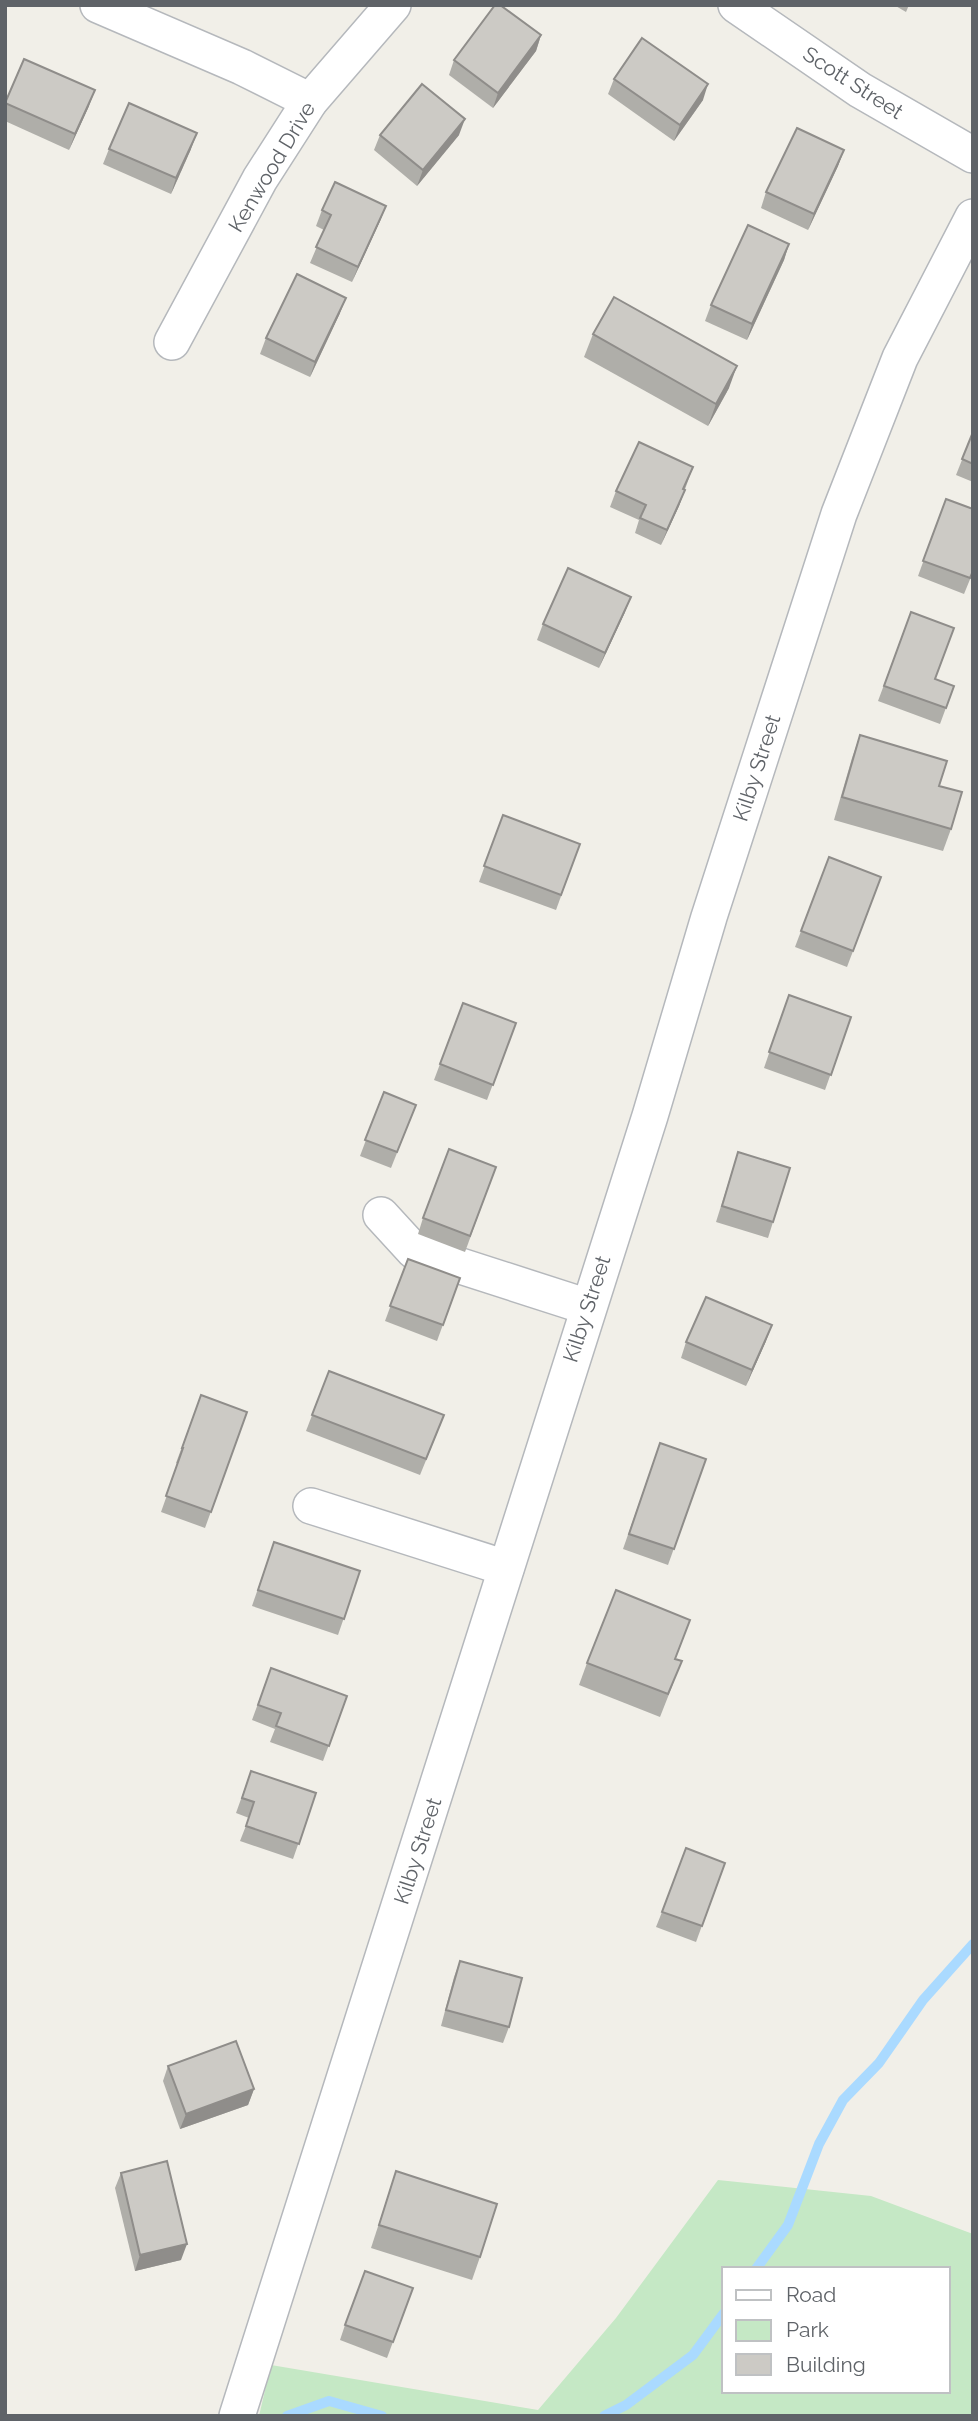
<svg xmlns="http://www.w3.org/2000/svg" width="978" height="2421" viewBox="0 0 978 2421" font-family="Raleway,sans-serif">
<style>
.green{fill:#c5e8c5;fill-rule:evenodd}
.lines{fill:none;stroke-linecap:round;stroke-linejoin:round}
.stream{stroke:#aadaff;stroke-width:10}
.minor-casing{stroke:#b5b8bc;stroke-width:38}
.minor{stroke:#fff;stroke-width:35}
.wall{fill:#afaea9}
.shaded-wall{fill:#8f8d8a}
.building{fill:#cccac5;stroke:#8f8d8a;stroke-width:2}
.labels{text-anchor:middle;stroke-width:6;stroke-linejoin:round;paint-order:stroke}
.street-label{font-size:21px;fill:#5f6368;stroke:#fff}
</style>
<rect width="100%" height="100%" fill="#f1efe8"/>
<path class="green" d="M 718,2180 L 871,2196 L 973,2234 L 973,2416 L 259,2416 L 271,2365 L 538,2410 L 616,2318 ZM 724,2269 L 948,2269 L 948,2391 L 724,2391 Z"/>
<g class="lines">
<g class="stream">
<polyline points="756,2269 788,2225 819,2144 843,2100 879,2063 923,2000 973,1944"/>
<polyline points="287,2416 329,2401 382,2416"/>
<polyline points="604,2416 626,2405 693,2355 724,2313"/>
</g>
<g class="minor-casing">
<g id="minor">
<polyline points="98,5 242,67 310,101"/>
<polyline points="736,5 860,90 973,155"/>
<polyline points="172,342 260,179 310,101 393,5"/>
<polyline points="381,1215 414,1251 588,1307"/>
<polyline points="311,1506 506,1568"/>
<polyline points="237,2416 650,1116 709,917 839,514 900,358 973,217"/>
</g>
</g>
<use href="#minor" class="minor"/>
</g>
<g class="wall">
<polygon points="894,5 909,5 906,12"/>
<polygon points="541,35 536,51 493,108 449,75 454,60"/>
<polygon points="614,79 703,100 674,141 608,94"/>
<polygon points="5,101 89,106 69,150 5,121"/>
<polygon points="380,135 459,135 417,186 374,150"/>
<polygon points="109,149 191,149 171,194 103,164"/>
<polygon points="844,150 838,166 808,230 761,208 766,192"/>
<polygon points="386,206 380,221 352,282 310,263 324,230 316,226 322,210"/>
<polygon points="789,244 784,260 747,340 705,321 711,305"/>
<polygon points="340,313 310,377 260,354 266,338"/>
<polygon points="593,334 729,388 708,426 584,357"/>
<polygon points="973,432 973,482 956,475"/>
<polygon points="693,467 679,506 661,545 635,533 639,520 610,507 616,491"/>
<polygon points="946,499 973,572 964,594 918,576"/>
<polygon points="625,612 599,668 537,640 543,624"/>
<polygon points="911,612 935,679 954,686 940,724 878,701"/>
<polygon points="860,735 939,786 951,829 943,851 834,820 852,758"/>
<polygon points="503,815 580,844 556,910 479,882"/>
<polygon points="829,857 881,877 847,967 795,947"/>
<polygon points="789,995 851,1017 825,1090 764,1068"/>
<polygon points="516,1023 487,1100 434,1080 440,1064"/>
<polygon points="384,1092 416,1105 391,1168 360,1156"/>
<polygon points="738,1152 773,1222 768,1238 716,1222"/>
<polygon points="496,1167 465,1252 418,1234 423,1218"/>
<polygon points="408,1259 460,1278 437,1341 385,1321"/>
<polygon points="766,1341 746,1386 681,1358 686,1342"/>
<polygon points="329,1371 438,1431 420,1475 306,1431"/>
<polygon points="201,1395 247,1412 205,1528 161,1512 178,1464 176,1463"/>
<polygon points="660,1443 706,1459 668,1565 623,1549"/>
<polygon points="274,1542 360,1571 338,1635 252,1606"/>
<polygon points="676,1659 673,1684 660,1717 579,1685 587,1663"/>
<polygon points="271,1668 347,1696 323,1761 270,1742 275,1729 252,1720"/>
<polygon points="251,1771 316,1793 293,1859 240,1841 249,1818 236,1813"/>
<polygon points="725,1863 696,1942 656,1927 662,1912"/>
<polygon points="460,1961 509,2027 503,2043 441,2026 454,1977"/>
<polygon points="168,2066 254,2089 248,2105 180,2129 163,2081"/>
<polygon points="396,2171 480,2257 472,2280 371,2248"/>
<polygon points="121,2173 181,2260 135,2271 115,2188"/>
<polygon points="413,2288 387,2358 340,2340 345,2325"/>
</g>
<g class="shaded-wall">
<polygon points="541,35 536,51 493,108 498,93"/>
<polygon points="708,84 703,100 674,141 680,125"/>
<polygon points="95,90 89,106 69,150 75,134"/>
<polygon points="465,119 459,135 417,186 423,170"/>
<polygon points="197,133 191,149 171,194 176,178"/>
<polygon points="844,150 838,166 808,230 814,214"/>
<polygon points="386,206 380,221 352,282 358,267"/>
<polygon points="789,244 784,260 747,340 752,324"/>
<polygon points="346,298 340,313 310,377 315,362"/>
<polygon points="737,366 729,388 708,426 716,404"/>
<polygon points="685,490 679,506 661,545 667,530"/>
<polygon points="631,597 625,612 599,668 605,653"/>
<polygon points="772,1325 766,1341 746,1386 752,1370"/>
<polygon points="254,2089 248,2105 180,2129 186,2114"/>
<polygon points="187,2244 181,2260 135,2271 140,2255"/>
</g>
<g class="building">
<polygon points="495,5 500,5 541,35 498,93 454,60"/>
<polygon points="642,38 708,84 680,125 614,79"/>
<polygon points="24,59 95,90 75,134 5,103"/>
<polygon points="422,84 465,119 423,170 380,135"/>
<polygon points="129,103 197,133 176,178 109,149"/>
<polygon points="797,128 844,150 814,214 766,192"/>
<polygon points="335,182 386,206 358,267 316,247 331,215 322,210"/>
<polygon points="748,225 789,244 752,324 711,305"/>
<polygon points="297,274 346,298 315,362 266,338"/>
<polygon points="614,297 737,366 716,404 593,334"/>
<polygon points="973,432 973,464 962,459"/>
<polygon points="639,442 693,467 683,489 685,490 667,530 640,518 646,505 616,491"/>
<polygon points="946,499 973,509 973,571 970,578 923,561"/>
<polygon points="568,568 631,597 605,653 543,624"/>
<polygon points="911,612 954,628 935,679 954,686 946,708 884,686"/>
<polygon points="860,735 947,761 939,786 962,792 951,829 842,797"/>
<polygon points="503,815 580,844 561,895 484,866"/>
<polygon points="829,857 881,877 853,951 801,931"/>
<polygon points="789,995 851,1017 831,1075 769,1052"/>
<polygon points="463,1003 516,1023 493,1085 440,1064"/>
<polygon points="384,1092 416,1105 397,1152 365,1140"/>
<polygon points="449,1149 496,1167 470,1236 423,1218"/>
<polygon points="738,1152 790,1168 773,1222 722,1206"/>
<polygon points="408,1259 460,1278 443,1325 390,1306"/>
<polygon points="706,1297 772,1325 752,1370 686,1342"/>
<polygon points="329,1371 444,1415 426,1459 312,1415"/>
<polygon points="201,1395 247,1412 211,1512 166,1496 183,1448 182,1448"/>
<polygon points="660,1443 706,1459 674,1549 629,1534"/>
<polygon points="274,1542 360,1571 344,1619 258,1590"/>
<polygon points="616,1590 690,1620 675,1659 682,1661 668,1694 587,1663"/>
<polygon points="271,1668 347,1696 329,1746 276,1726 281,1713 258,1705"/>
<polygon points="251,1771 316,1793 299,1844 246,1826 254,1802 242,1798"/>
<polygon points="686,1848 725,1863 702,1926 662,1912"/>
<polygon points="460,1961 522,1978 509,2027 446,2010"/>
<polygon points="236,2041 254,2089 186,2114 168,2066"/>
<polygon points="167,2161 187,2244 140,2255 121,2173"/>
<polygon points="396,2171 497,2204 480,2257 379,2225"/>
<polygon points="365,2271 413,2288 393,2342 345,2325"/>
</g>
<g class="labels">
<g class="street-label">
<text transform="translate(853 83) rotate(33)" y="7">Scott Street</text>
<text transform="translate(272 167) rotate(-59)" y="7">Kenwood Drive</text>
<text transform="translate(757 768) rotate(-72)" y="7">Kilby Street</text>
<text transform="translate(587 1309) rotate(-72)" y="7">Kilby Street</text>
<text transform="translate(418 1851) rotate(-72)" y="7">Kilby Street</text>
</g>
</g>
<rect width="978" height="2421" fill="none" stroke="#5f6368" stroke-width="14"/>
<rect x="722" y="2267" width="228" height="126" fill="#ffffff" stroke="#bfc1c3" stroke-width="2"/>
<rect x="736" y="2290" width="35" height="10" fill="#ffffff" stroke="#bfc1c3" stroke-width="2"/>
<text x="786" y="2302" font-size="21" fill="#5f6368">Road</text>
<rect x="736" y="2320" width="35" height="21" fill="#c5e8c5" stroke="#bfc1c3" stroke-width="2"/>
<text x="786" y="2337" font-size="21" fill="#5f6368">Park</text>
<rect x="736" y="2354" width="35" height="21" fill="#cccac5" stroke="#bfc1c3" stroke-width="2"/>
<text x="786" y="2372" font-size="21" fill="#5f6368">Building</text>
</svg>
